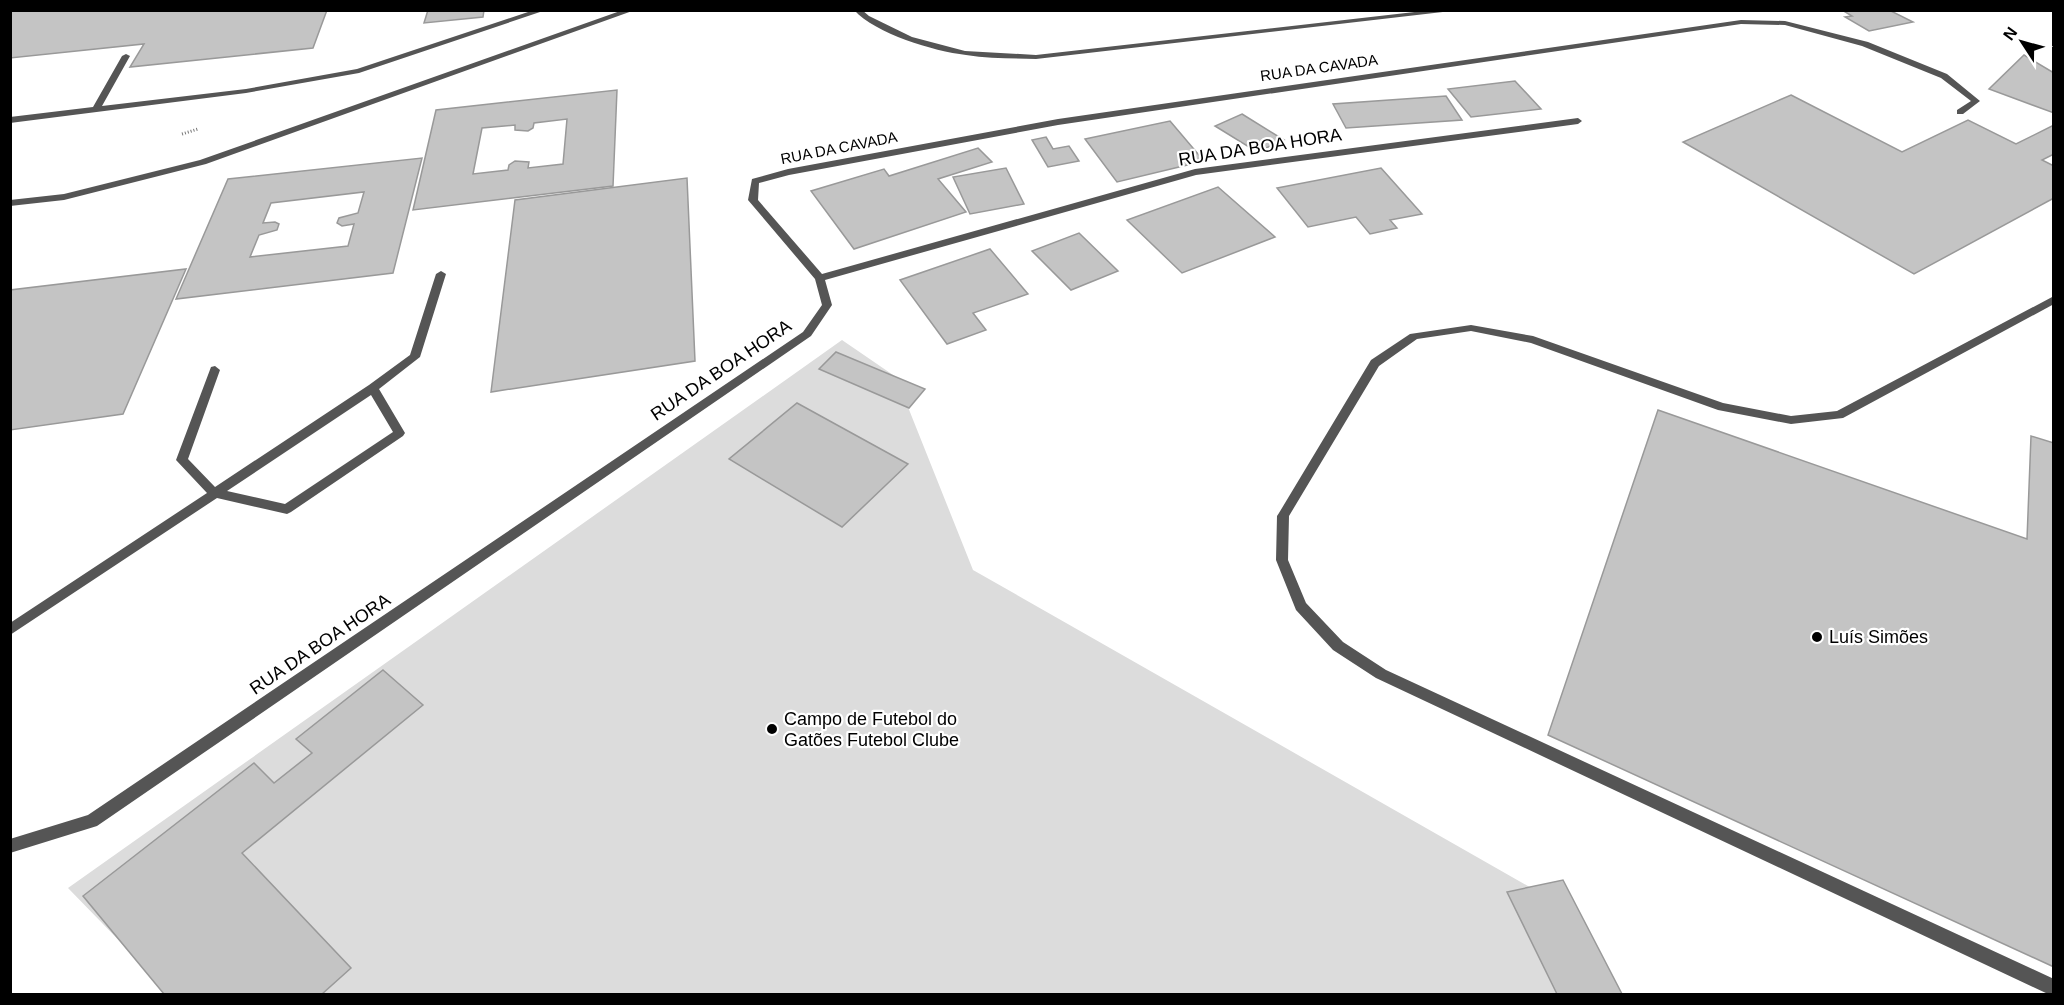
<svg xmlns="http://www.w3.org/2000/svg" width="2064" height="1005" viewBox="0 0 2064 1005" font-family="Arial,sans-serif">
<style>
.green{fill:#dcdcdc}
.building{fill:#c4c4c4;stroke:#999;stroke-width:1.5;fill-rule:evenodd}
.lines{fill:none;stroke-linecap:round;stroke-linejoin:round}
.path{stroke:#777;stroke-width:3;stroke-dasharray:1 2;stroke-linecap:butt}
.service{fill:#555;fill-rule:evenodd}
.minor{fill:#555;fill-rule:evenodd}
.poi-dot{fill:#000;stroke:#fff;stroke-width:2}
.labels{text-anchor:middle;stroke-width:4.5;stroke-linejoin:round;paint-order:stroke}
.far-street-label{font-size:15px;fill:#000;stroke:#fff}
.street-label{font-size:18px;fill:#000;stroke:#fff}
.poi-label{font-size:18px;fill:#000;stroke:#fff;text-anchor:start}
</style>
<rect width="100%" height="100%" fill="#fff"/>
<polygon class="green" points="842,340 896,377 973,570 1535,890 1598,994 171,994 68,888"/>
<g class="building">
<polygon points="327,10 313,48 130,67 144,44 10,58 10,11"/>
<polygon points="428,10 484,10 483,17 424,23"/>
<polygon points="1842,10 1889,10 1913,22 1869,31 1845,17 1852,16"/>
<polygon points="2024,55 2054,73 2054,113 1989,89"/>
<polygon points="1515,81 1541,109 1471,117 1448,89"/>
<path d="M 617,90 L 613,186 L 413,210 L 436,110 ZM 567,119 L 563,164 L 528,168 L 529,162 L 515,161 L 509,165 L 508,170 L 473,174 L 482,128 L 515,125 L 515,130 L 528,131 L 533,128 L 534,123 Z"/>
<polygon points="1791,95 1902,152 1968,120 2016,144 2054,125 2054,154 2042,160 2054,166 2054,198 1914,274 1683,142"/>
<polygon points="1446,96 1462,120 1346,128 1333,104"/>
<polygon points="1242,114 1284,140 1257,152 1215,126"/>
<polygon points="1170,121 1204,161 1117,182 1085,139"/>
<polygon points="1046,137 1053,149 1069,146 1079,161 1048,167 1032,140"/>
<polygon points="978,148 992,162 938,179 966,212 854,249 811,191 884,169 889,176"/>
<path d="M 422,158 L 393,273 L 176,299 L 228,179 ZM 364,192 L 358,213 L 339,218 L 337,223 L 342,226 L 354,224 L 348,246 L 250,257 L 259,235 L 277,230 L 279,224 L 275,222 L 263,223 L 271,203 Z"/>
<polygon points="1006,168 1024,204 970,214 953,177"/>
<polygon points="1381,168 1422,214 1390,220 1397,228 1370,234 1356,217 1308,227 1277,188"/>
<polygon points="687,178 695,361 491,392 515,200"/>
<polygon points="1218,187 1275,237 1182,273 1127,220"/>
<polygon points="1079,233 1118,271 1071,290 1032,251"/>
<polygon points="990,249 1028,294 973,313 986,330 947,344 900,280"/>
<polygon points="186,269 123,414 10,430 10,290"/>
<polygon points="836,352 925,389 909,408 819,369"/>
<polygon points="797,403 908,464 842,527 729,459"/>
<polygon points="1658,410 2027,539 2031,436 2054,443 2054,967 1548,735"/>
<polygon points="383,670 423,705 242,853 351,968 322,994 164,994 83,896 254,763 274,783 312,753 296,739"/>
<polygon points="1563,880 1622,994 1557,994 1507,892"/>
</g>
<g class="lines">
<polyline class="path" points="182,134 198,129"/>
<g class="service">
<polygon points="534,10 546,10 359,73 246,93 10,123 10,117 93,107 122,56 126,54 130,56 102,106 246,89 357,69"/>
<polygon points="623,10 635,10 206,164 64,200 10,206 10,200 64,194 200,160"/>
<path d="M 854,10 L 862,10 L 869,16 L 912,37 L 965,51 L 1036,55 L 1432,10 L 1460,10 L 1036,59 C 1013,58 989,59 966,55 C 933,51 876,34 854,10 Z"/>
<path d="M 441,271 L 446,274 L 420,357 L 379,389 L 405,433 L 403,436 L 291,512 L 287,514 L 217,498 L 10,635 L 10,623 L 207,493 L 176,460 L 211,367 L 215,366 L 220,370 L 188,459 L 215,487 L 369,385 L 410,355 L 436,274 ZM 371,395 L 393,432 L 285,504 L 227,491 Z"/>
<polygon points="2054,296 2054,304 1843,418 1791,424 1718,410 1531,343 1471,331 1417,339 1379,366 1289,516 1288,560 1306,603 1343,642 1386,670 2054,979 2054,994 2048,994 1376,678 1333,650 1296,610 1276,560 1277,516 1279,513 1371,360 1410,334 1471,325 1533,336 1723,403 1791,416 1837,411"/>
</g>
<polygon class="minor" points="1741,20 1785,21 1868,42 1947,74 1980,101 1963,114 1957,114 1957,110 1971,101 1941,78 1862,46 1785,25 1741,24 1058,125 789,175 759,183 758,200 822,274 1195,169 1578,118 1582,121 1578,124 1196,175 825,280 832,305 811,336 97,826 10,853 10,839 88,815 803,332 822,305 815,279 748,200 752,179 788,169 1058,119"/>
</g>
<g class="poi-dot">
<circle cx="1817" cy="637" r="6"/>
<circle cx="772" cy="729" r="6"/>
</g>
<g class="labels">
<g class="far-street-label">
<text transform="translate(1319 68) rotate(-8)" y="5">RUA DA CAVADA</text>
<text transform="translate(839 148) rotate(-11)" y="5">RUA DA CAVADA</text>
</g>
<g class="street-label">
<text transform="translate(1260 147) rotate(-9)" y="6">RUA DA BOA HORA</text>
<text transform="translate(721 370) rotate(-34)" y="6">RUA DA BOA HORA</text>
<text transform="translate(320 644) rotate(-34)" y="6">RUA DA BOA HORA</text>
</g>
<g class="poi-label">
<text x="1829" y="643">Luís Simões</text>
<text x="784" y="725">Campo de Futebol do<tspan x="784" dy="21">Gatões Futebol Clube</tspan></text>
</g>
</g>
<rect width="2064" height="1005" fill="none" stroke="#000000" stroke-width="24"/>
<g transform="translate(2022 42) rotate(306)" stroke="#ffffff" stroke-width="4.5" paint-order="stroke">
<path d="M0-4.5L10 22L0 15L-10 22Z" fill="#000000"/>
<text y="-9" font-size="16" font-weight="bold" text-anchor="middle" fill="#000000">N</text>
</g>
</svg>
